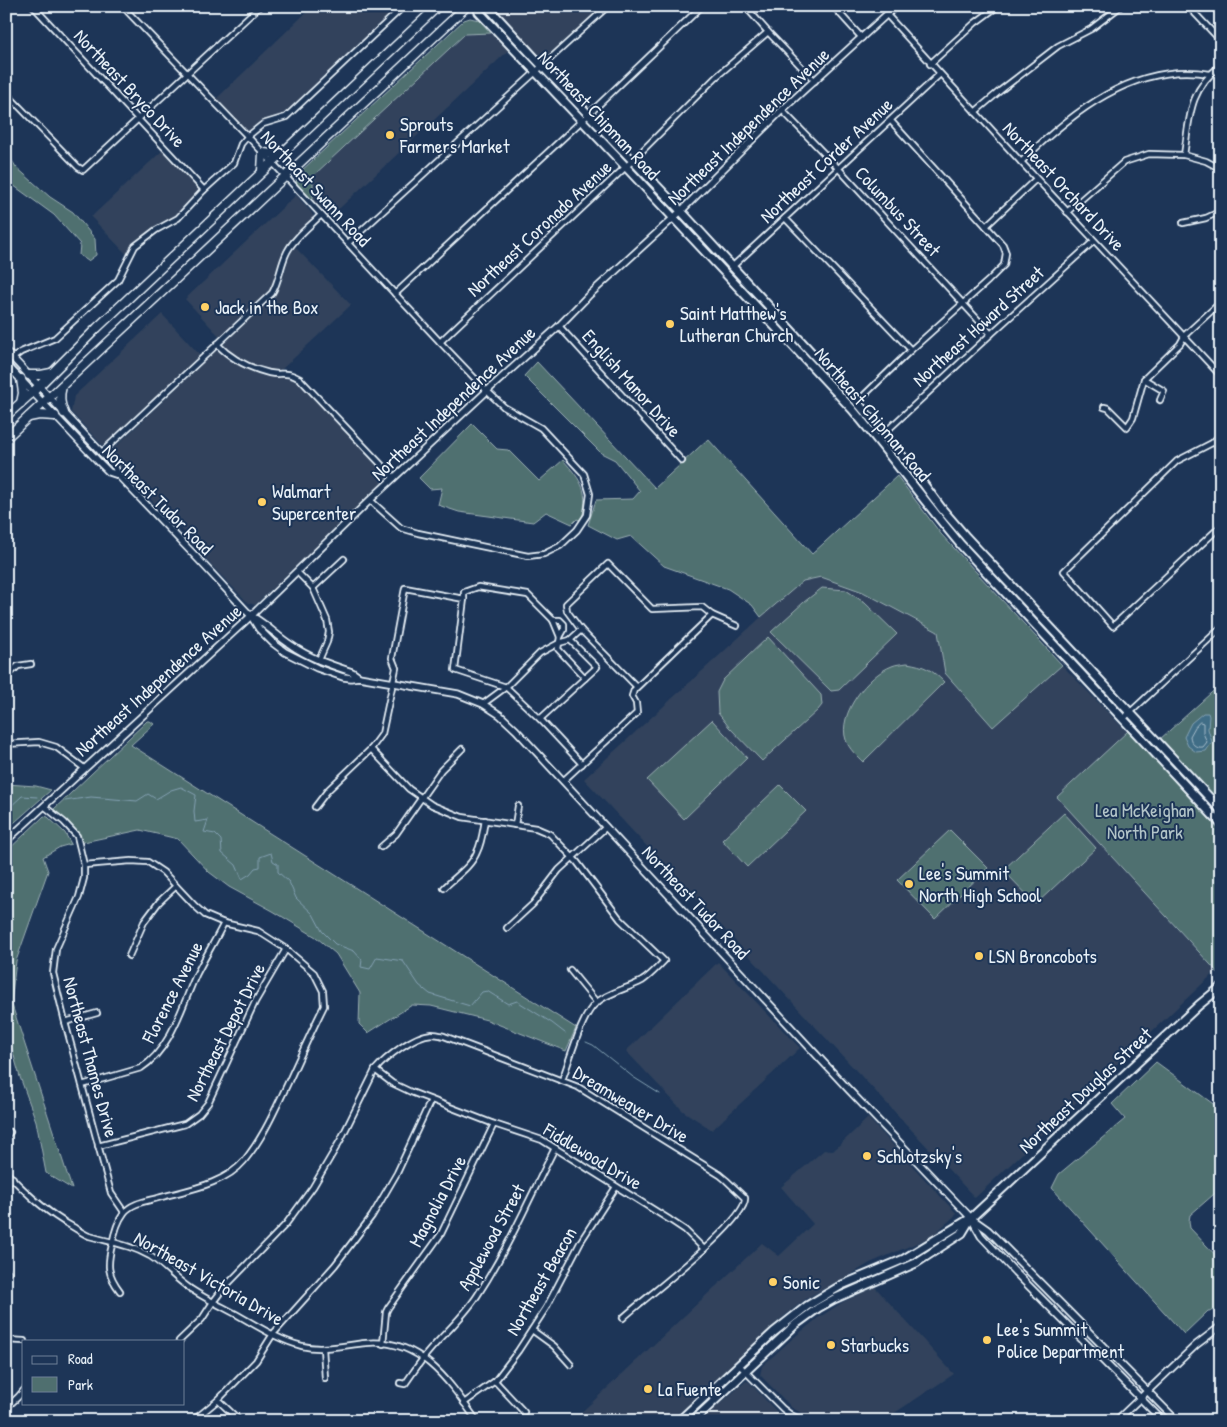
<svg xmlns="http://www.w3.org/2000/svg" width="1227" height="1427" viewBox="0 0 1227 1427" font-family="'Patrick Hand',sans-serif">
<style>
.built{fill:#30425c}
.green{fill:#4f6f6f;stroke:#9cb0b4}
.water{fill:#416d86;stroke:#84a2b4}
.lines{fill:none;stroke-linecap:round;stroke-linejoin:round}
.shore{stroke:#a5bcca;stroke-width:1}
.stream{stroke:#84a2b4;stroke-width:1}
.minor-casing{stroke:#e8f1f8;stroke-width:8}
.tertiary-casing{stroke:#e8f1f8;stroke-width:9}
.secondary-casing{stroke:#e8f1f8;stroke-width:11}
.primary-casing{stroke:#e8f1f8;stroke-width:11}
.minor{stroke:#1d3557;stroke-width:4.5}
.tertiary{stroke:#1d3557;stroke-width:5.5}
.secondary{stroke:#1d3557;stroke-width:7}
.primary{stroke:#1d3557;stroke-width:8}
.poi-dot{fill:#ffd166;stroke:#1d3557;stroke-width:2}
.labels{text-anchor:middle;stroke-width:4;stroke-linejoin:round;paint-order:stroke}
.street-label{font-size:19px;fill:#e8f1f8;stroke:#1d3557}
.poi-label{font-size:19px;fill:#e8f1f8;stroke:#1d3557;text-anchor:start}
.park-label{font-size:19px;fill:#b2c4c8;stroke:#1d3557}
</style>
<rect width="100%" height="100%" fill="#1d3557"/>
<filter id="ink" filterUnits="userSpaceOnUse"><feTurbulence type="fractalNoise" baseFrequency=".02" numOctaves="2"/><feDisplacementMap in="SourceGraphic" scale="10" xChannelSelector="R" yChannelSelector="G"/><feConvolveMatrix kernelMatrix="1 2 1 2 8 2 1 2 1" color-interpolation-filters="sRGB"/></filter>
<g filter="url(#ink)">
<g class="built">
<polygon points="313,6 402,6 287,113 284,115 264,122 247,132 216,99"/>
<polygon points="499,6 604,6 545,62 542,63 496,15"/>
<polygon points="491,33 509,50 327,220 327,215 313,201 313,176 465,34"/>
<polygon points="163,150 199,187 200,192 183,210 145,236 128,256 91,217"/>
<polygon points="296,195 311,212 314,218 313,220 286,248 282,257 277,279 272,287 261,299 220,337 185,299"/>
<polygon points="295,247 351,305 281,370 271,370 242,360 229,352 225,347 224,344 229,337 278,289 281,283 289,256"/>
<polygon points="162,314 201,356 107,444 102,445 71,412 74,396"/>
<polygon points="215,351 219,352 234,363 268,377 289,377 302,384 358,442 384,473 386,478 384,483 255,605 248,603 211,565 197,546 171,518 166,516 110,455 111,451"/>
<polygon points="821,577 863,592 938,632 945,673 993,727 1062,665 1127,732 1057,797 1216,971 975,1198 584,779 771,608 803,581"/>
<polygon points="718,962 800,1048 712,1130 683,1111 626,1051"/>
<polygon points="868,1118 957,1214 931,1237 870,1263 845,1278 807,1298 783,1317 754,1345 671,1421 572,1421 762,1243 779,1256 813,1224 781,1187 824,1150 833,1151"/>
<polygon points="875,1287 954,1374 890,1416 888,1421 817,1421 792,1408 760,1375 762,1366 792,1339 818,1318 843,1302"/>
<polygon points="746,1381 749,1382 777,1412 789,1421 700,1421"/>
</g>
<g class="green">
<polygon points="470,18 479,20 491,33 465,34 313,176 313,201 297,184 296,177 299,173 464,20"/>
<polygon points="6,151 16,167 50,197 73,212 95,239 96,255 88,261 79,255 80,244 54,215 6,180"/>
<polygon points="537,362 655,488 708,439 812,554 897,476 941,534 1062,665 993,727 945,673 938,632 863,592 821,577 803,581 761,617 752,605 728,589 664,566 631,536 617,540 588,525 596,500 633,499 640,491 615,460 601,453 524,376"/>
<path d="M 472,424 L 497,449 L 508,450 L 539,481 L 563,460 C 582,481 590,492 581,521 L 577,519 L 572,524 L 546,512 L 533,522 L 459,512 L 438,505 L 442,488 L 430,489 L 419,478 Z"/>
<polygon points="822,588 846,590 865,603 897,634 839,690 831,691 771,632 804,602"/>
<polygon points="768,637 821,695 822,705 818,710 762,761 729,727 718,713 717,692 723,680"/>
<path d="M 907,663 C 925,666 931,669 944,682 L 863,762 C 857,756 849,749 846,740 C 837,714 868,675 892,666 C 896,664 902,664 907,663 Z"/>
<polygon points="1221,684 1221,806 1159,740"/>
<polygon points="712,720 747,758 684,819 647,780"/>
<polygon points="147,721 150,721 154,724 131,745 576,1028 566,1051 487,1020 431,1006 412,1005 368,1033 359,1024 360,993 336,954 316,937 273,911 229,887 209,872 178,839 140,830 79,843 55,814 53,810"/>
<polygon points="1128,731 1221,832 1221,976 1057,797"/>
<polygon points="6,784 36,786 51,790 6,830"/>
<polygon points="780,785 806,811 747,867 722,840"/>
<polygon points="1064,813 1096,848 1036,904 1003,870"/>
<polygon points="44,816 48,817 65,833 71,844 60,847 43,857 48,871 16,961 11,1002 72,1189 46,1173 36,1121 20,1077 6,1028 6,852"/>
<polygon points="950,830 988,868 935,919 897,880"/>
<polygon points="1156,1062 1216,1106 1221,1112 1221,1188 1190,1215 1189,1221 1190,1228 1221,1261 1221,1310 1208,1311 1184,1334 1052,1188 1059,1174 1125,1119 1112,1104"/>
</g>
<polygon class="water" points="1203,713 1208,713 1209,716 1208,729 1212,742 1206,751 1196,752 1188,746 1184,737 1191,723"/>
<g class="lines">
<path class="shore" d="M 1200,722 L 1203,723 L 1203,733 L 1207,742 L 1203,747 C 1195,748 1191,744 1190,736 L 1195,727 Z"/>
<g class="stream">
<polyline points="65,801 91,797 137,801 148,794 156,799 171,790 181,787 196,795 194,811 195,822 208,820 204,832 215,834 221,840 222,853 236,865 242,879 250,874 255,868 260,867 260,857 271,853 273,861 278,864 278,872 289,882 296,898 313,914 322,931 335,944 354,951 362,960 361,967 370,969 377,957 403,961 419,985 430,994 470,1006 482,992 487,991 508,1004 517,1001 552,1023 565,1033"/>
<polyline points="6,808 9,808 22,796 37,797"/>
<polyline points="586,1042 593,1045 633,1077 660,1094"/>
</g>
<g class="minor-casing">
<g id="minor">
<polyline points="33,6 204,190"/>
<polyline points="124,6 128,12 272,162 440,342 487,391 504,407 541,428 584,474 590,494 587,515 577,530 560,546 544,554 528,556 418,533 401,528 370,500"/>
<polyline points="745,6 768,32 815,81"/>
<polyline points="833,6 862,38"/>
<polyline points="1188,6 1221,41"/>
<polyline points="887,15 1021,162 1221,376"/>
<polyline points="930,64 975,23 998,6"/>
<polyline points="6,93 78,167 83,170 260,6"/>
<polyline points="782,110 839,169 991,334"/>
<polyline points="975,112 1001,90 1058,46 1091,29 1121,6"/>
<path d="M 1184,155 C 1190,117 1188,91 1221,65"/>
<path d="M 1021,162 C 1071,113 1135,61 1210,74"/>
<polyline points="1067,212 1124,162 1149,154 1184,155 1206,161 1221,169"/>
<polyline points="785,218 911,350"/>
<polyline points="1183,223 1206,218 1221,211"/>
<polyline points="986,226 1036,179"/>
<polyline points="348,243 608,6"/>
<polyline points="732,267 940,74"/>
<polyline points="395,294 589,114 702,6"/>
<polyline points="559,326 682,461"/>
<polyline points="440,342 633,160 716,77 768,32"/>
<path d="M 217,344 C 231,359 249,368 269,373 C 282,376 285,370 300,379 L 394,478"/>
<polyline points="13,358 21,352 55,338 118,280 135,246 156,230 178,218 204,190 234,163 241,144 247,137 263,124 286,117 404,6"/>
<polyline points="1144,379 1164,391 1160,400"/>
<polyline points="857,402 911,350 988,281 1004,265 1006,253 1003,245 986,226 891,121"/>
<polyline points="1104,407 1108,408 1127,427 1133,418 1144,379 1180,344 1185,335 1221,302"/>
<polyline points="1221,434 1212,443 1177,461 1064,571 1113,626 1221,526"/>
<polyline points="878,439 991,334 1094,241"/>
<path d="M 101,453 L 272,293 C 280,279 280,266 287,252 C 294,238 310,226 321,215"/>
<polyline points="297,572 313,588 327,620 329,632 327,642 319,660"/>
<polyline points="313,588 344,559"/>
<polyline points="464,599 455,670 506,687 540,719 582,764"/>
<polyline points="553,620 560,620 564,624 564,630 560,637 558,649 585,678"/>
<polyline points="6,677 18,666 31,664"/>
<polyline points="636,686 581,630 567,611 566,604 608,564 652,609 702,607 712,615"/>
<polyline points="483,704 506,687 540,653 559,643 570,640"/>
<polyline points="540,719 597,667 570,640 581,630"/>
<polyline points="1123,719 1221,628"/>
<polyline points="6,744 39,742 56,747 84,768"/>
<path d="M 371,749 L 409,789 L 432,805 L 462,817 L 536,828 L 550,834 L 577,862 L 620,919 L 664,961 C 657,968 650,976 642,981 C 627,989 609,992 596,1003 C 581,1016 570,1060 562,1080"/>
<polyline points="563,781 637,713 636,703 632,696 634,690 712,615 737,626"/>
<polyline points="44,806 64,822 77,836 84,865 84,878 79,897 56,949 53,973 65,1022 111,1193 124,1212"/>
<polyline points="315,807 328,790 371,749 382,734 396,668 392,658 405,588 464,599 464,592 478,587 528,595 553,620 560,637"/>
<polyline points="515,825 518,806"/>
<polyline points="381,847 396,834 441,770 462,749"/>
<path d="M 84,865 L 131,861 L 148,862 L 163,872 L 195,906 L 205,915 L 224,923 L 258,931 L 286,949 L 314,973 L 323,991 L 324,1006 C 311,1032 299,1059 287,1085 C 274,1112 263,1138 244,1161 C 224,1185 186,1190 158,1198 C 147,1201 131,1203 124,1213 C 117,1222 114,1234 112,1245 C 107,1265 107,1274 120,1291"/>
<path d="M 444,888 C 455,877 471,867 477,852 C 482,842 483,831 485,820"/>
<polyline points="507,928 533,904 559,870 606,827"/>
<polyline points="129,956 144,922 159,902 176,886"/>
<polyline points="570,970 597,1003"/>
<polyline points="65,1022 97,1013"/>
<polyline points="375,1070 392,1083 411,1092 494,1124 542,1140 670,1220 685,1230 704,1249"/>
<path d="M 82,1085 L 141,1068 C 171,1049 182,1006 196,975 C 205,957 215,941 224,923"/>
<polyline points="6,1136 10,1132"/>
<polyline points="98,1146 185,1124 199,1114 208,1103 255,1002 286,949"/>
<path d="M 6,1172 C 26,1193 47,1213 73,1227 C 78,1230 84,1234 89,1236 C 110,1242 131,1245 150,1256 C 164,1265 175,1278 188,1287 C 202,1297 219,1305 234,1313 C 256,1325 278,1340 302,1346 C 322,1351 345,1345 366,1343 C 421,1338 449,1381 477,1421"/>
<polyline points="6,1184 13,1178"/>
<polyline points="6,1271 8,1272"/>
<polyline points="532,1330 554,1346 571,1365"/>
<polyline points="6,1340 24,1341"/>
<path d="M 179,1341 L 202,1319 L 213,1302 L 223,1289 L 286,1224 L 313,1187 L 340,1141 L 375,1070 C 386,1057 414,1035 432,1034 C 435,1034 440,1035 444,1036 L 578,1087 L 720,1175 L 726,1180 L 745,1198 C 748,1221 643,1299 623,1318"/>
<polyline points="383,1344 386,1312 388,1308 441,1234 494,1124"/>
<polyline points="323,1348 325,1378"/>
<polyline points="739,1365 783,1409 791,1415 803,1421"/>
<polyline points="495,1381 524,1412"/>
<path d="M 400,1383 L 405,1384 C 413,1373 421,1360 430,1350 C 446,1332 464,1316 477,1296 C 508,1249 530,1197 555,1148"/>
<polyline points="218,1400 240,1421"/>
<polyline points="464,1403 495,1381 518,1351 546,1308 581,1241 616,1187"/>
<polyline points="6,1408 18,1397 24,1390"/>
<polyline points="195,1419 218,1400 256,1361 273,1334 335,1265 372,1216 397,1173 431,1100"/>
</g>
</g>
<g class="tertiary-casing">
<g id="tertiary">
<polyline points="6,351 115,467 118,475"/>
<polyline points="6,364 97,460 109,472 118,475 200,561 251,616 259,629 273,643 285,652 317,668 343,677 351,678 359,677 458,694 483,704 500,715 516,730 849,1090 971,1218 988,1230 1177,1421"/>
<path d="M 253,617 C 267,625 277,636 291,645 C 309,658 331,665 352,672 L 359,677"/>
<polyline points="6,841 251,616 370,500 487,391 559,326 588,296 681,211 782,110 896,6"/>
<polyline points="972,1220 981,1236 1015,1272 1163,1421"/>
<polyline points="1116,1421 1196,1345 1221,1326"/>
</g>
</g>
<g class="secondary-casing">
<g id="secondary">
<path d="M 476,6 L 479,12 L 626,167 L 852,409 C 890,454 924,501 961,545 L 1221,824"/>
<polyline points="487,6 543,67 681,211 857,402 908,463 942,509 966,537 1221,810"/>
<polyline points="679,1421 774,1332 807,1306 842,1285 904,1259 971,1218"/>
<polyline points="693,1421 796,1324 818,1308 834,1299 916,1263 962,1233 971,1218 1199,1005 1221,987"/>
</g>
</g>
<g class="primary-casing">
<g id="primary">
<polyline points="262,171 263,153 274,154 281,152"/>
<polyline points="29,375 41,375 51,373"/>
<path d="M 62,386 C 59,397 60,403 64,413"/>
<polyline points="21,403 23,393 21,379"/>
<polyline points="6,416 33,392 97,328 438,6"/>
<polyline points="29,417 39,415 55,416"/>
<polyline points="6,438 467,6"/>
</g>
</g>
<use href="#minor" class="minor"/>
<use href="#tertiary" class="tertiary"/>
<use href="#secondary" class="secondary"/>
<use href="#primary" class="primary"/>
</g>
</g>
<g class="poi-dot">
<circle cx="390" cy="135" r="5"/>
<circle cx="205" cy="307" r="5"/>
<circle cx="670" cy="324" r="5"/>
<circle cx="262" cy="502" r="5"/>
<circle cx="909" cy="884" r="5"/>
<circle cx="979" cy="956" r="5"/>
<circle cx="867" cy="1156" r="5"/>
<circle cx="773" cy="1282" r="5"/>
<circle cx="987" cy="1340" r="5"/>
<circle cx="831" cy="1345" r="5"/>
<circle cx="648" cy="1389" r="5"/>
</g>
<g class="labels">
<g class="street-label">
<text transform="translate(130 88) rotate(47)" y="7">Northeast Bryco Drive</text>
<text transform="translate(599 115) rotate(47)" y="7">Northeast Chipman Road</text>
<text transform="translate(748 126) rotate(-44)" y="7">Northeast Independence Avenue</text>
<text transform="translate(826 160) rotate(-43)" y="7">Northeast Corder Avenue</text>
<text transform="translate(1064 186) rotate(47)" y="7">Northeast Orchard Drive</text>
<text transform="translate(316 188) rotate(47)" y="7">Northeast Swann Road</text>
<text transform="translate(898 211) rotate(47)" y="7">Columbus Street</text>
<text transform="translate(539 228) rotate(-43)" y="7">Northeast Coronado Avenue</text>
<text transform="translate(978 326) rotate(-42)" y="7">Northeast Howard Street</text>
<text transform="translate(632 383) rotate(48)" y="7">English Manor Drive</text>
<text transform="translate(453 403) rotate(-43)" y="7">Northeast Independence Avenue</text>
<text transform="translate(873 414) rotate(50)" y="7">Northeast Chipman Road</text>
<text transform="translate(158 499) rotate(45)" y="7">Northeast Tudor Road</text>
<text transform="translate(158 680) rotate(-42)" y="7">Northeast Independence Avenue</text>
<text transform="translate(696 902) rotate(47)" y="7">Northeast Tudor Road</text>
<text transform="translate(172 992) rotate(-63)" y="7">Florence Avenue</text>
<text transform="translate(225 1032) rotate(-63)" y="7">Northeast Depot Drive</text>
<text transform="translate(91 1057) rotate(75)" y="7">Northeast Thames Drive</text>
<text transform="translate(1085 1090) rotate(-43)" y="7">Northeast Douglas Street</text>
<text transform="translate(631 1104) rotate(31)" y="7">Dreamweaver Drive</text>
<text transform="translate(593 1156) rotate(31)" y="7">Fiddlewood Drive</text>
<text transform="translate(437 1201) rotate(-62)" y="7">Magnolia Drive</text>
<text transform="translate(491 1237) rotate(-61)" y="7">Applewood Street</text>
<text transform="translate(209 1278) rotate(30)" y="7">Northeast Victoria Drive</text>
<text transform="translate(541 1281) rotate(-60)" y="7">Northeast Beacon</text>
</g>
<g class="poi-label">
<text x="400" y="131">Sprouts<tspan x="400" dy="22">Farmers Market</tspan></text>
<text x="215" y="314">Jack in the Box</text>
<text x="680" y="320">Saint Matthew's<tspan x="680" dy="22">Lutheran Church</tspan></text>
<text x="272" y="498">Walmart<tspan x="272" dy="22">Supercenter</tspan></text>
<text x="919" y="880">Lee's Summit<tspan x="919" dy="22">North High School</tspan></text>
<text x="989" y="963">LSN Broncobots</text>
<text x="877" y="1163">Schlotzsky's</text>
<text x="783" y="1289">Sonic</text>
<text x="997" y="1336">Lee's Summit<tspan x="997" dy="22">Police Department</tspan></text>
<text x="841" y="1352">Starbucks</text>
<text x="658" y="1396">La Fuente</text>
</g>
<g class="park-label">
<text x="1145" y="817">Lea McKeighan<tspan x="1145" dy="22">North Park</tspan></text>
</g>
</g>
<rect width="1227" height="1427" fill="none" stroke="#1d3557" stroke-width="25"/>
<rect x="12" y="12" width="1202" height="1402" fill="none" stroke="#e8f1f8" stroke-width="2" filter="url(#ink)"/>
<rect x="22" y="1340" width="162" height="65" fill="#1d3557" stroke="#6e8097"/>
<rect x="32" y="1356" width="25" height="8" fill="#1d3557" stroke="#6e8097"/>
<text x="68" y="1364" font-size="15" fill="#e8f1f8">Road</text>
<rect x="32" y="1377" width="25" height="15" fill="#4f6f6f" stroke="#6e8097"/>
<text x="68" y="1390" font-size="15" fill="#e8f1f8">Park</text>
</svg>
